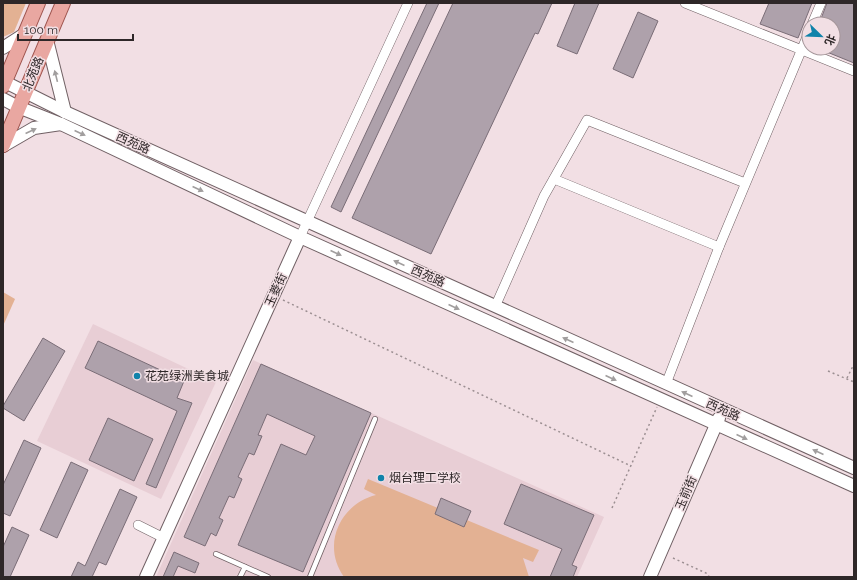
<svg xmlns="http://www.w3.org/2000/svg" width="857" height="580" viewBox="0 0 857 580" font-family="Raleway,'Noto Sans SC',sans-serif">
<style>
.built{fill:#e8ced5}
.green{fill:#e3b193}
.building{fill:#aea1ab;stroke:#7a6d77}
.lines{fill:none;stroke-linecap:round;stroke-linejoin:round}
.lane-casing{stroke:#706064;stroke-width:6}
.street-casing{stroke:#706064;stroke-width:10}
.secondary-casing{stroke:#706064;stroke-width:14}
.primary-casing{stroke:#9e544e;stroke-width:16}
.path{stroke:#9c8f92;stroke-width:1.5;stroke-dasharray:2 3;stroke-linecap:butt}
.lane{stroke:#fff;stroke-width:4.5}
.street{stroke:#fff;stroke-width:9}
.secondary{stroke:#fff;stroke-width:12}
.primary{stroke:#e9a7a1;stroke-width:14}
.oneway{fill:#a19e9e}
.poi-dot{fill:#1083aa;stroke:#f2dfe4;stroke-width:1.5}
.labels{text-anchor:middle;stroke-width:3;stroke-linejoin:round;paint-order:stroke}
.street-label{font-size:12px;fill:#2e2728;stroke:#f2dfe4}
.poi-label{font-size:12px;fill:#2e2728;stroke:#f2dfe4;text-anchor:start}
</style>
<rect width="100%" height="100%" fill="#f2dfe4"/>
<g class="built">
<polygon points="93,324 216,382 161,499 37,441"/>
<polygon points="253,360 604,517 577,577 156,577"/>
</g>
<g class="green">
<polygon points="3,3 26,3 14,32 3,37"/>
<polygon points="3,292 15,299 3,326"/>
<path d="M 368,479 L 539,550 L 533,562 L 523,558 L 529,577 L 344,577 C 321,545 340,504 376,495 L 364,489 Z"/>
</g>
<g class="building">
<polygon points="427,3 439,3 341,212 331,207"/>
<polygon points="453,3 552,3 538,34 535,33 431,254 352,218"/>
<polygon points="575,3 599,3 577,54 557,46"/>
<polygon points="769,3 812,3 798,38 760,24"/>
<polygon points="827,3 854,3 854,63 817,48 833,48 833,24 819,24"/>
<polygon points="638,12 658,21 633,78 613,69"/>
<polygon points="43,338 65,351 24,421 3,408 3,406"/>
<polygon points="98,341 184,381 177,398 192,403 156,488 146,484 177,411 85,368"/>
<polygon points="261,364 371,413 303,572 238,545 281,444 306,455 315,436 267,414 258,435 262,436 254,455 249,453 238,477 242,479 234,498 229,496 219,518 223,520 216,536 211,533 205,546 184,537"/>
<polygon points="108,418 153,439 134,481 89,460"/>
<polygon points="24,440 41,448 10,516 3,513 3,485"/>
<polygon points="71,462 88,470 57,538 40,530"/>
<polygon points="521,484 594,515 572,565 577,567 573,577 550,577 562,549 504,524"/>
<polygon points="120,489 137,497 106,565 99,562 92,577 71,577 78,562 85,566"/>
<polygon points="441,498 471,511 464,527 435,514"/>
<polygon points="12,527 29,535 10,577 3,577 3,547"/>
<polygon points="174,552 199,563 195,573 178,566 173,577 163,577"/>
</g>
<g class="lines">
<g class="lane-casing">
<g id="lane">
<polyline points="216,554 268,577"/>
<polyline points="240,577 245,567"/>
<polyline points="310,577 375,419"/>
</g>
</g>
<g class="street-casing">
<g id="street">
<polyline points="685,3 854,71"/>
<polyline points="812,24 821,3"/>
<polyline points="554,179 719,247"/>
<polyline points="300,237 408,3"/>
<polyline points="495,307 544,196 587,120 745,183"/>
<polyline points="666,384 719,247 809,32"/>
<polyline points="138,525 164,538"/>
</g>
</g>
<g class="secondary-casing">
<g id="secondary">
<polyline points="47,40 65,112"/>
<polyline points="3,48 26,33"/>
<polyline points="3,81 65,112 854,468"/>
<polyline points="3,99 18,107 61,124 300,237 854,486"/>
<polyline points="3,146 34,128 61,124"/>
<polyline points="146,577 300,237"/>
<polyline points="650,577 719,418"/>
</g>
</g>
<g class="primary-casing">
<g id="primary">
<polyline points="3,86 38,3"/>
<polyline points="3,145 63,3"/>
</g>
</g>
<g class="path">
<polyline points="283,300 631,466"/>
<polyline points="828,371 854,382"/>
<polyline points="847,378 854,364"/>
<polyline points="612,508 657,407"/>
<polyline points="673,558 708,574 709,577"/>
</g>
<use href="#lane" class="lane"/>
<use href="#street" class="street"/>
<use href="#secondary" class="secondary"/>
<use href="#primary" class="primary"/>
</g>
<defs><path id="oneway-solid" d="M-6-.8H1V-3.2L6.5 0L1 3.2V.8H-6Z"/></defs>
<g class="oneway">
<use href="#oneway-solid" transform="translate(56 76) rotate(-104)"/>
<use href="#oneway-solid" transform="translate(31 131) rotate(-25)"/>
<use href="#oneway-solid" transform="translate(80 133) rotate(25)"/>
<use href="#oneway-solid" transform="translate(198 189) rotate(25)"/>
<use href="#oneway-solid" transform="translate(336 253) rotate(24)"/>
<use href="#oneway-solid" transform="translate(399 263) rotate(-156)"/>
<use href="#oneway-solid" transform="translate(454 307) rotate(24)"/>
<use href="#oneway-solid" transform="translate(568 340) rotate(-156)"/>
<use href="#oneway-solid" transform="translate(611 378) rotate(24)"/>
<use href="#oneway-solid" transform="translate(687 394) rotate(-156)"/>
<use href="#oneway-solid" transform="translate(742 437) rotate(24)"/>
<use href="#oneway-solid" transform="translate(818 452) rotate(-156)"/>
</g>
<g class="poi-dot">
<circle cx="137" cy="376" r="4"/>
<circle cx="381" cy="478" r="4"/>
</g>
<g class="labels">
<g class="street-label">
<text transform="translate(33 74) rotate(-67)" y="4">北苑路</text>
<text transform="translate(133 143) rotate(24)" y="4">西苑路</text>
<text transform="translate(428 276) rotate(24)" y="4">西苑路</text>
<text transform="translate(276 290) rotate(-66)" y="4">玉菱街</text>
<text transform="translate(723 410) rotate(24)" y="4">西苑路</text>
<text transform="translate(686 493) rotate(-67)" y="4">玉前街</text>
</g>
<g class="poi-label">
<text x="145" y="380">花苑绿洲美食城</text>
<text x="389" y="482">烟台理工学校</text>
</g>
</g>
<rect width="857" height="580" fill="none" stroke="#2e2728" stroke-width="8"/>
<g transform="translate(821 36) rotate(113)"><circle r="19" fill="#f2dfe4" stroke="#a49599"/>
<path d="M0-3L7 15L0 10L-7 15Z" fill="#1083aa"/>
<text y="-6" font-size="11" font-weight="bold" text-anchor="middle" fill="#2e2728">北</text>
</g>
<path d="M18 34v6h115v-6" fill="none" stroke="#2e2728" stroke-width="2"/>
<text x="24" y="34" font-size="12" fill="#2e2728" stroke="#f2dfe4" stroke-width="3" paint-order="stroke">100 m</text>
</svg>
